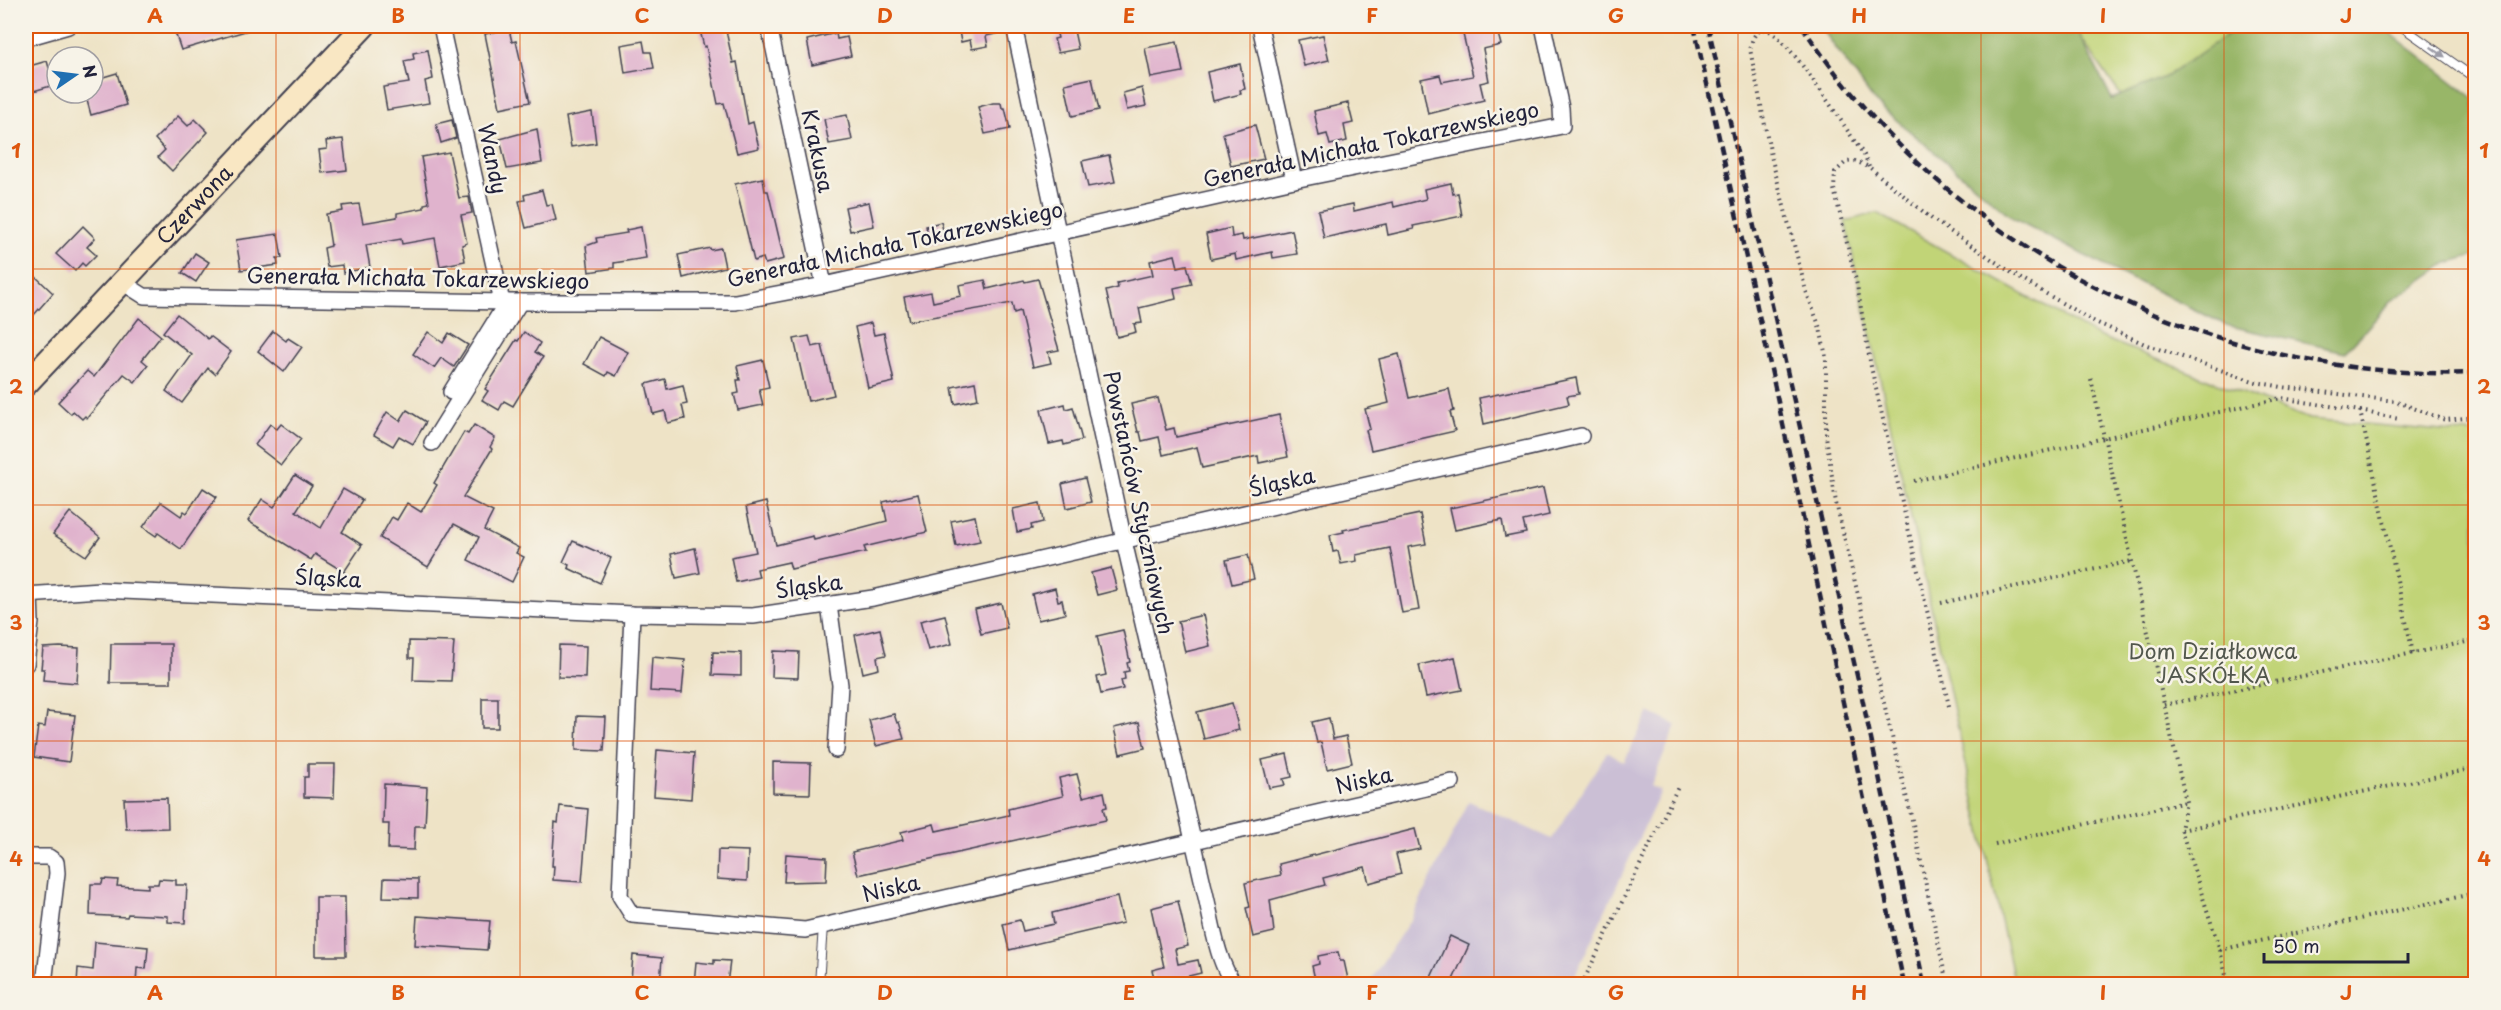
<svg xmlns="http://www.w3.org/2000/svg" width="2501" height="1010" viewBox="0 0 2501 1010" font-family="'Playpen Sans',sans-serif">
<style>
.industrial{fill:#cbbfd5}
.green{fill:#c1d477;stroke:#727b59;stroke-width:1.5}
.forest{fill:#98b668;stroke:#5d6c52;stroke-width:1.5}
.building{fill:#e0b3cd}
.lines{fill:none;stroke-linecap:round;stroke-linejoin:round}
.service-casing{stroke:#413f50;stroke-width:10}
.minor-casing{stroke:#413f50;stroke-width:18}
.secondary-casing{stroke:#413f50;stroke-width:26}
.path{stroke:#413f50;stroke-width:4;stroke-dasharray:1.5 4.5;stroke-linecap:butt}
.service{stroke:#fff;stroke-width:8}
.minor{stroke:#fff;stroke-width:15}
.secondary{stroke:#f9e7c3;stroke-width:22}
.rail{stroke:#22223b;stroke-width:4.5;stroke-dasharray:9 4.5;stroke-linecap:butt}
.oneway{fill:#9c9ca7}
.grid{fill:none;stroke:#de560e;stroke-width:1.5;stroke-opacity:0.55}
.labels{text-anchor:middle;stroke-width:5;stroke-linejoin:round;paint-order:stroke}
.street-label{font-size:21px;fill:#22223b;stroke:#f7f3e8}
.park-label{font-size:21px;fill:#52574d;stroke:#f7f3e8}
.neatline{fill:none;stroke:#de560e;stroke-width:2}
.grid-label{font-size:20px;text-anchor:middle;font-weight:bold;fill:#de560e}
</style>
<rect width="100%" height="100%" fill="#f7f3e8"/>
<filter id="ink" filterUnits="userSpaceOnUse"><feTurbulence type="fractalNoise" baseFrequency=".0167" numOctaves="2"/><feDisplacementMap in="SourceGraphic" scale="12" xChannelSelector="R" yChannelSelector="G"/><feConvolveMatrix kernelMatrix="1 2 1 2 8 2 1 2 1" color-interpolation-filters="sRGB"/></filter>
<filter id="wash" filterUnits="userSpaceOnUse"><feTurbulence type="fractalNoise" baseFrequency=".008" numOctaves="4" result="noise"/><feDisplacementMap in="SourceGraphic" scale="24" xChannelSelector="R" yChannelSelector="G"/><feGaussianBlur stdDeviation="1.35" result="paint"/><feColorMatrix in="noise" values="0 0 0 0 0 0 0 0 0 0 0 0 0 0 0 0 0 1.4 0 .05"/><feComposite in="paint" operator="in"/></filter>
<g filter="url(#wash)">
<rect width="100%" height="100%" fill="#eee3c6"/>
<polygon class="industrial" points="1649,712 1676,725 1651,786 1661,791 1571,984 1368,984 1411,919 1469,801 1552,839 1607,752 1624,762"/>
<g class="green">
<polygon points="2073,26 2248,26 2128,106"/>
<polygon points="1877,213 2098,336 2309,419 2475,434 2475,984 2015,984 1845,221"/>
</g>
<polygon class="forest" points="1820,26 2075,26 2112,99 2165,77 2240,26 2381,26 2475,99 2475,255 2447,263 2393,300 2345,352 2226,325 2107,267 2013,218 1875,102"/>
<g id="blocks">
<g class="building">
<polygon points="182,26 249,26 249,30 181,50 175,32 183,30"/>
<polygon points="699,26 725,26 733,63 737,62 748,124 753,122 759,148 737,153 724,103 718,104 706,46 704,47"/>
<polygon points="958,26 1004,26 1005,32 986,36 988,46 972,49 970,40 961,42"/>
<polygon points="1055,26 1073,26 1078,49 1058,53 1054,39 1058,38"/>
<polygon points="1461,26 1496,26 1501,45 1483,49 1489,81 1480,83 1484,100 1428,114 1421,79 1440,75 1442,82 1473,76"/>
<polygon points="509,29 512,42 516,41 530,102 500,108 485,34"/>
<polygon points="836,33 837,39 847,37 851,56 812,65 807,40"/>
<polygon points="1323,35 1329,60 1304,66 1298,40"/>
<polygon points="643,41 645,52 651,52 654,68 625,73 621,45"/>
<polygon points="1177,42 1183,72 1151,78 1145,48"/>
<polygon points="428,50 433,79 425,81 429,103 387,110 383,87 409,83 404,61 414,59 413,53"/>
<polygon points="47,61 54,85 30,92 26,78 26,67"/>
<polygon points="1240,64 1245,89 1240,90 1241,94 1213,101 1207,72"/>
<polygon points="117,73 126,105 91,115 85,93 93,93 93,80"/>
<polygon points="1092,78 1099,110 1072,116 1065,84"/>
<polygon points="1142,88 1146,106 1127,110 1123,93"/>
<polygon points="993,103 1001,103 1002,108 1005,108 1010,129 985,134 978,107"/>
<polygon points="1348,103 1353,123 1344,125 1347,141 1330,145 1327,134 1319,136 1314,111"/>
<polygon points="592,112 596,143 571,147 566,117"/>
<polygon points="847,115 852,140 829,144 824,119"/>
<polygon points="178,116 188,126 195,119 208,132 172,171 158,157 165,150 155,139"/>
<polygon points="452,120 456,138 441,143 436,124"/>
<polygon points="1255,125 1264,159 1231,166 1223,133"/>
<polygon points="537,129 542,163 507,169 500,139"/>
<polygon points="343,139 347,170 322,173 319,150 327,149 326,141"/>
<polygon points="449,152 459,198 469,197 472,213 461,215 467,243 462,245 465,261 440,266 435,238 402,244 401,239 366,245 370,267 343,273 342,265 327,267 324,248 331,246 326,214 343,211 342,206 359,204 363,223 397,217 397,213 424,208 424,204 429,203 421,157"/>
<polygon points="1109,155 1115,182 1088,187 1082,161"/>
<polygon points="763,178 765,191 768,191 784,259 765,264 763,258 754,261 735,184"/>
<polygon points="1451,183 1453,194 1458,193 1462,216 1413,226 1414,229 1388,235 1386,224 1324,238 1318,211 1353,204 1354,211 1393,202 1394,207 1426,199 1424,189"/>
<polygon points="542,190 546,205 552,204 556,220 526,228 519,201 525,200 524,195"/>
<polygon points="869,202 874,226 850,231 845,207"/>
<polygon points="941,222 946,241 930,244 926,226"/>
<polygon points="83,226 95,238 87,247 96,255 85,266 82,263 75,271 56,254"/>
<polygon points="641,227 646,258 614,263 614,268 589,272 586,246 597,242 596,238 627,233 626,230"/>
<polygon points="1231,228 1232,237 1242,235 1243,240 1292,230 1297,254 1273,258 1272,252 1236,260 1235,254 1211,259 1206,234"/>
<polygon points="278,234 282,258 277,258 278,265 241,270 236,240"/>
<polygon points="710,248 711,250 721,248 725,267 683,278 678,255"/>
<polygon points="195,253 209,262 196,282 182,273"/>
<polygon points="1175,255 1178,267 1187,265 1192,284 1174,288 1176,299 1139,308 1142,323 1134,324 1136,332 1117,337 1106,291 1118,288 1117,283 1153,275 1150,261"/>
<polygon points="36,277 53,293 26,324 26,288"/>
<polygon points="1038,279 1059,350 1048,352 1051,363 1033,367 1020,311 1014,313 1012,303 909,321 904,297 931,292 933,302 961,296 959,285 985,280 987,289 1024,280 1025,282"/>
<polygon points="177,314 208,339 210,336 231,352 215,374 208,368 182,403 166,391 192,355 163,332"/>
<polygon points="139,318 161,336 142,360 148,365 135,382 124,374 87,418 85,416 82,419 73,411 71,414 58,402 87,371 94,377"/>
<polygon points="871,323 874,335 884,333 894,382 868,388 855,327"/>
<polygon points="273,331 286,341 288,338 302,347 284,372 258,351"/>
<polygon points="428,332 443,343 449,333 468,345 454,367 441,358 434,368 413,354"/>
<polygon points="524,332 540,343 535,352 543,357 513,406 504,401 499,410 482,400 488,391 485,389 516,340 518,341"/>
<polygon points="809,336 812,347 822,345 834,395 808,401 794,339"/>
<polygon points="599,337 628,352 616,376 608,372 606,376 584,364"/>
<polygon points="1399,354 1409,398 1449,389 1454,411 1450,412 1455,431 1371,450 1366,430 1370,429 1365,409 1389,403 1379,359"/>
<polygon points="763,360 769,387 759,389 763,405 738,410 734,394 739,393 737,380 740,380 737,366"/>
<polygon points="1576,378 1579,394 1567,396 1569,404 1484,424 1479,398"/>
<polygon points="665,379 667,389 683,385 687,404 682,405 685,419 668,423 665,411 653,414 646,384"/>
<polygon points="975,382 978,399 955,404 952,387"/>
<polygon points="1158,398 1166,430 1174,428 1176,437 1279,415 1288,457 1259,463 1258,456 1202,468 1197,447 1163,455 1159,437 1142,441 1140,432 1138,432 1131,404"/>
<polygon points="1065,404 1066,409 1073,407 1082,440 1064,445 1063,441 1049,444 1041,410"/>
<polygon points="407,410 426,422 413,444 399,436 393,446 374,435 387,412 400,421"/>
<polygon points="270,424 277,429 281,424 301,439 281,465 255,445"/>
<polygon points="474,425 495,438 490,447 492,449 463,497 493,512 484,530 519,548 516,553 524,557 512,582 468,560 479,537 454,524 428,567 380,538 392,517 397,520 407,503 421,512 437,485 434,483 464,432 468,434"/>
<polygon points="295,475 312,486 296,511 321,528 343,489 362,500 342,532 362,545 344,572 315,554 311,560 248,521 262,499 274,507"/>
<polygon points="1085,478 1091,502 1067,508 1062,484"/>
<polygon points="203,488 217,497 181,549 158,533 156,536 143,527 161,502 181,516 184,511 187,513"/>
<polygon points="1543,488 1549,515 1523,521 1526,533 1505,537 1502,520 1455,530 1450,508"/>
<polygon points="918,494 927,532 864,547 866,552 791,569 789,562 757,569 759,577 736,582 731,557 756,552 746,507 766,502 776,545 813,536 814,540 887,521 883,502"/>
<polygon points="1040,503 1043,522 1031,525 1032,529 1017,532 1013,509"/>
<polygon points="70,512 100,537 86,556 53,534"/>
<polygon points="1420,514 1426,544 1408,547 1419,610 1402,613 1390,548 1356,555 1357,561 1341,564 1338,551 1333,552 1330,535 1344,532 1343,530"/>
<polygon points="975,516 980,541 956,546 951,521"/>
<polygon points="573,541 611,558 600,583 568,568 569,565 563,562"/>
<polygon points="695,548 700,573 676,578 671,554"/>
<polygon points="1248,555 1254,579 1232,584 1226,560"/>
<polygon points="1111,568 1117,590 1097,595 1091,573"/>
<polygon points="1055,588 1058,601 1062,600 1065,614 1038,620 1032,594"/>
<polygon points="1001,603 1007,628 981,634 975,609"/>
<polygon points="945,615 952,644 928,650 920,621"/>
<polygon points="1203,615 1210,646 1185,652 1178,621"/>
<polygon points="880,629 886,655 877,657 879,669 863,673 855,635"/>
<polygon points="1123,630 1130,662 1127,663 1129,671 1124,672 1125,679 1121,680 1123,689 1101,694 1097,677 1106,675 1097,636"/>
<polygon points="409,641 454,642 451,681 413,680 414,658 409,658"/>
<polygon points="111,644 171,644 171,683 110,683"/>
<polygon points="559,645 586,646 585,678 558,677"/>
<polygon points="60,647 79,648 77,683 43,680 44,669 41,669 43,648"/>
<polygon points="773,651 799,652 798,678 772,677"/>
<polygon points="713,652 741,653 741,676 712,675"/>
<polygon points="652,657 685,660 682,693 650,691"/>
<polygon points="1455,657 1462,690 1426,697 1419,665"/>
<rect x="482" y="698" width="16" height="30"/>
<polygon points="1232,703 1239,730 1204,739 1197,712"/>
<polygon points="47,712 75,715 69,762 34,757 38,726 45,727"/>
<polygon points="894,714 897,723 899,722 904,739 876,746 869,720"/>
<polygon points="577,716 606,717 604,751 576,750"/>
<polygon points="1329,718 1333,739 1346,736 1352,763 1327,769 1321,742 1317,743 1312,722"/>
<polygon points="1139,722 1145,748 1120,754 1114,728"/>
<polygon points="657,750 694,753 691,799 654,796"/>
<polygon points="1287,754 1292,777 1283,779 1285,785 1269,788 1262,760"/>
<polygon points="773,762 811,763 810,794 773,793"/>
<polygon points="308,764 335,764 334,798 304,797 304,777 308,777"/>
<polygon points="1077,774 1083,797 1104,792 1107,807 1103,808 1106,820 858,875 852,852 903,840 901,832 934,824 936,831 1009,815 1008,809 1063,796 1059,778"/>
<polygon points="384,784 427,787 425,826 415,826 414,850 388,849 389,824 383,824"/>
<polygon points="167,798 168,828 126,829 124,799"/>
<polygon points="560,806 588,809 582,882 553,880 554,866 552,866 555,822 558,823"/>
<polygon points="1415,829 1420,849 1396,854 1401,874 1369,883 1365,867 1323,878 1325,885 1270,900 1274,932 1253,937 1246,908 1250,907 1245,883 1281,875 1279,864"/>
<polygon points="718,850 748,851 747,881 717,879"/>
<polygon points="786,854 827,857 826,881 784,882"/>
<polygon points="384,878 418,879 418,898 383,897"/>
<polygon points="103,879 118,880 117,886 148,888 148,884 158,884 159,879 176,880 176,885 187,885 185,923 168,922 168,916 128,914 127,917 90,915 91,884 102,884"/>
<polygon points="316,897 345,897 346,956 316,956"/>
<polygon points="1117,897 1123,923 1009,950 1003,924 1020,920 1023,931 1054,924 1052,913"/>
<polygon points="1178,901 1188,946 1175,949 1178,964 1198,960 1201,973 1156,984 1152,970 1164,967 1151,908"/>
<polygon points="417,916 490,921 487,950 415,945"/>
<polygon points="1450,936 1469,945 1451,984 1428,984"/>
<polygon points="95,942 148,947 146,969 137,968 136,984 77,984 78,968 93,970"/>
<polygon points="1338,952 1340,961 1344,961 1349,984 1316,984 1312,966 1319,964 1318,956"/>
<polygon points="633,955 662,958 660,984 631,981"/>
<polygon points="714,960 730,961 727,984 694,984 696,962 714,964"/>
</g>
</g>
</g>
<g filter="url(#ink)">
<use href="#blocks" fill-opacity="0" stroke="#413f50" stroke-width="1.5"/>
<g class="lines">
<g class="service-casing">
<g id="service">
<polyline points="2401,26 2476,79"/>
<polyline points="819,984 823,926"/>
</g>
</g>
<g class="minor-casing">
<g id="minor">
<polyline points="441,26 502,302"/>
<polyline points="769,26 824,285"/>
<path d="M 1014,26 L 1124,541 L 1207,901 C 1212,924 1219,968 1235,984"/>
<polyline points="1260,26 1294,180"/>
<polyline points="26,38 68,26"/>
<polyline points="122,282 144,296 507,302 735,302 824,285 1294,180 1562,126 1561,108 1543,26"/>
<polyline points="451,392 507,302"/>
<polyline points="432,443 520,302"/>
<polyline points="26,595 100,590 632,614 753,616 873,598 1581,436"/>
<polyline points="829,605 840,685 836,750"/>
<polyline points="632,614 620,896 632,915 805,930 1452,782"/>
<polyline points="26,664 31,622 30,594"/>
<polyline points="26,857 49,857 56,862 57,873 44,984"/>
</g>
</g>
<g class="secondary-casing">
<g id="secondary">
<path id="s1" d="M 26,384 L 364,26"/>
</g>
</g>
<g class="path">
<path d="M 1869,167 L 1864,155 C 1849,134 1786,32 1766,30 C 1754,29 1752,41 1750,49 L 1771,156 L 1806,291 L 1820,328 L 1826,357 L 1826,436 L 1836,503 L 1913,824 L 1947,984"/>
<polyline points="2091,379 2186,802 2181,830 2220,950 2228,984"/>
<polyline points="2360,411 2399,419"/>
<polyline points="1914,481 2281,398 2360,411 2413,653"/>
<polyline points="1941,603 2132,561"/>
<polyline points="2164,705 2476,640"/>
<polyline points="1949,706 1871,367 1857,285 1834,189 1835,172 1846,162 1855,161 1869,167 1932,219 2021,279 2091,320 2147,345 2256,382 2282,387 2395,401 2445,420 2476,417"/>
<polyline points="2181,830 2476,768"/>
<polyline points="1995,844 2186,802"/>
<polyline points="2220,950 2476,893"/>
<polyline points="1582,984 1678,787"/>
</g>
<use href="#service" class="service"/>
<use href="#minor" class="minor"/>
<use href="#secondary" class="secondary"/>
<g class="rail">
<polyline points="1694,26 1769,360 1904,984"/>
<polyline points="1708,26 1861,693 1924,984"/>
<path d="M 1802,26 C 1949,249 2209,382 2476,373"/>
</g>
</g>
<defs><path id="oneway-solid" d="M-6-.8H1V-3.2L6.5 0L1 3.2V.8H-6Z" transform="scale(1.5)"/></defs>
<use class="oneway" href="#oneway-solid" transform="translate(2438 52) rotate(35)"/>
</g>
<path class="grid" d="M 276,26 L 276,984M 520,26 L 520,984M 764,26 L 764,984M 1007,26 L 1007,984M 1250,26 L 1250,984M 1494,26 L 1494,984M 1738,26 L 1738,984M 1981,26 L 1981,984M 2224,26 L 2224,984M 26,269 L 2476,269M 26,505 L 2476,505M 26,741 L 2476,741"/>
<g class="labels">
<g class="street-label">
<text transform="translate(1371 145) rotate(-12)" y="7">Generała Michała Tokarzewskiego</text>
<text transform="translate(817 151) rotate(78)" y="7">Krakusa</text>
<text transform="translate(492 159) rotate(78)" y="7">Wandy</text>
<text dy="7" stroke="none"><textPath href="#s1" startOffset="246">Czerwona</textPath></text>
<text transform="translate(895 245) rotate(-12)" y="7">Generała Michała Tokarzewskiego</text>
<text transform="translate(418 279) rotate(1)" y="7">Generała Michała Tokarzewskiego</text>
<text transform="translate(1282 483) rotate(-13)" y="7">Śląska</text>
<text transform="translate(1138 503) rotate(78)" y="7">Powstańców Styczniowych</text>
<text transform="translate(328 579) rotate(3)" y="7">Śląska</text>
<text transform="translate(809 587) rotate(-8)" y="7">Śląska</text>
<text transform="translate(1364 781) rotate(-13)" y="7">Niska</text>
<text transform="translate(891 889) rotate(-13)" y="7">Niska</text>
</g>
<g class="park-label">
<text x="2213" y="659">Dom Działkowca<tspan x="2213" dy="24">JASKÓŁKA</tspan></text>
</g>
</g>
<rect width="2501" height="1010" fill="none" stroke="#f7f3e8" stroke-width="66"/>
<g transform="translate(75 75) rotate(76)"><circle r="28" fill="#f7f3e8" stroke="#a29fa3" stroke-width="1.5"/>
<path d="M0-4.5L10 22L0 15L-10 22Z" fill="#1f6fb2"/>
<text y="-9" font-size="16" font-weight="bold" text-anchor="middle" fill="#22223b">N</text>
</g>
<path d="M2264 953v9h144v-9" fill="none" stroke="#22223b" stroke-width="3"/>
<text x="2273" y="953" font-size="18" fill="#22223b" stroke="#f7f3e8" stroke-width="4.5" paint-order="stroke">50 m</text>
<rect x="33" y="33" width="2435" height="944" class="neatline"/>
<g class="grid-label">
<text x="155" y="23">A</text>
<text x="398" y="23">B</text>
<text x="642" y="23">C</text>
<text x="885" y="23">D</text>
<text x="1129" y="23">E</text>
<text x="1372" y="23">F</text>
<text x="1616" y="23">G</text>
<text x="1859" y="23">H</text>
<text x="2103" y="23">I</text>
<text x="2346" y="23">J</text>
<text x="16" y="158">1</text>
<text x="2484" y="158">1</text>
<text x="16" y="394">2</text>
<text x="2484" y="394">2</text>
<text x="16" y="630">3</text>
<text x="2484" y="630">3</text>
<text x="16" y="866">4</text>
<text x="2484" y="866">4</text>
<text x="155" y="1000">A</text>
<text x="398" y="1000">B</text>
<text x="642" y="1000">C</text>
<text x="885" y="1000">D</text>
<text x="1129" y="1000">E</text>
<text x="1372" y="1000">F</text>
<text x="1616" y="1000">G</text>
<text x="1859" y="1000">H</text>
<text x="2103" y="1000">I</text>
<text x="2346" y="1000">J</text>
</g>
</svg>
